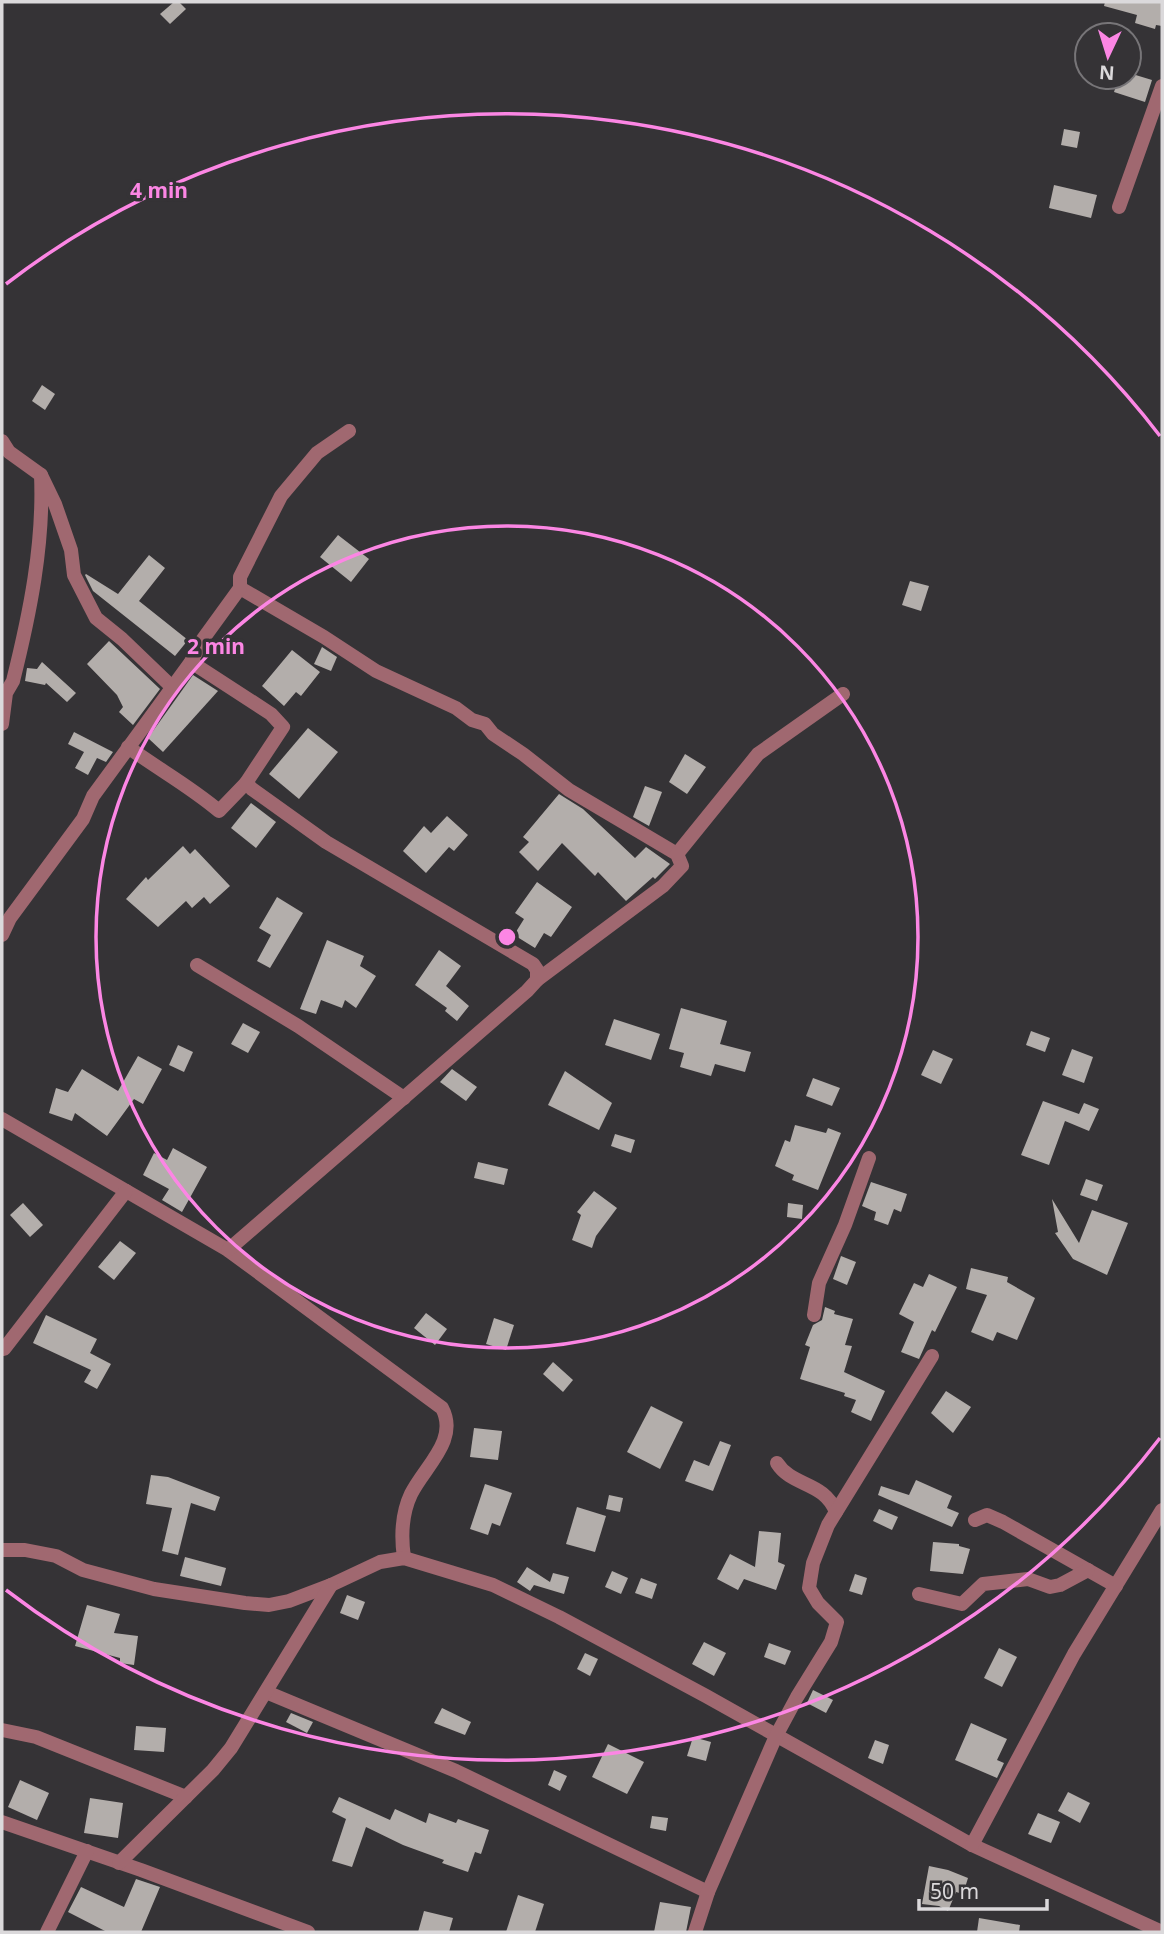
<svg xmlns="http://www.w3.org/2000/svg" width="1164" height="1934" viewBox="0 0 1164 1934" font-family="'Noto Sans',sans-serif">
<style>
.building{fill:#b3aeab}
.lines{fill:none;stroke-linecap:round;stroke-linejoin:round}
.street{stroke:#a06870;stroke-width:14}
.ring{fill:none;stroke:#fc86e4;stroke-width:3.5}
.centre{fill:#fc86e4;stroke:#353336;stroke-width:3.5}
.ring-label{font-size:21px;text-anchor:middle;font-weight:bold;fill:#fc86e4;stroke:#353336;stroke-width:7;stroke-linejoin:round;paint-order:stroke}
</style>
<rect width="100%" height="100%" fill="#353336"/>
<g class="building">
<polygon points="174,2 179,2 186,9 170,24 160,14"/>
<polygon points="1105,2 1162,2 1162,26 1156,25 1155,29 1135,23 1137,15 1104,6"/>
<polygon points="1129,73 1152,80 1145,102 1114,92 1119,77 1129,77"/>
<polygon points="1064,129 1080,132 1077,148 1061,145"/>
<polygon points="1054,185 1097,195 1091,218 1049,208"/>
<polygon points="42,385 55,394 45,410 32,401"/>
<polygon points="338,535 369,559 351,582 320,557"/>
<polygon points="149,555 165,568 139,601 188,640 175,656 93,591 85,575 86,574 118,594"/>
<polygon points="910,581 929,586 921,611 902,605"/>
<polygon points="109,641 160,689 133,725 119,712 123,707 117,695 87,664"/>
<polygon points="322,647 337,657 331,671 314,664"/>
<polygon points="292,650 320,672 301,696 296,692 284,706 262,686"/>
<polygon points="42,662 76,693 67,702 46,683 45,685 25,681 27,668 37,669"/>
<polygon points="193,675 218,691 163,752 148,738"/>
<polygon points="308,728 338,752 299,799 269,774"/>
<polygon points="74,732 113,752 106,762 97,758 88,775 75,768 84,752 68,744"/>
<polygon points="685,754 706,767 687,794 669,782"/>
<polygon points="645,786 662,792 649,826 633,817"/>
<polygon points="559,794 583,809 635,858 646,847 670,864 655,879 653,877 626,901 598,872 595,876 562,843 538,871 519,852 529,842 523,837"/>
<polygon points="251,803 276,822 256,848 231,828"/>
<polygon points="447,816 468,835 454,851 449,847 426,873 403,851 424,826 431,833"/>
<polygon points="183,846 190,854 195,849 230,886 210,904 204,897 192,908 186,901 158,927 126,899 146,877 148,880"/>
<polygon points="537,882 572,907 551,937 544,933 535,948 514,935 524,919 515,913"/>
<polygon points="277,897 303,913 270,968 257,961 271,935 259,928"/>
<polygon points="327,940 364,956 360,966 376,976 356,1008 345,1000 342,1008 321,1000 316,1014 300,1009"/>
<polygon points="439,950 461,966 446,986 469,1006 457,1021 445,1011 447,1008 415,985"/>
<polygon points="681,1008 727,1021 720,1044 751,1052 745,1072 715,1064 711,1076 680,1067 684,1053 669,1049"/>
<polygon points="614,1019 660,1034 651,1060 605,1045"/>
<polygon points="243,1023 260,1032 248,1053 231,1044"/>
<polygon points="1031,1031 1050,1038 1045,1052 1026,1045"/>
<polygon points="178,1045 193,1052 184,1072 169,1065"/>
<polygon points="1072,1049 1093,1057 1084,1083 1062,1075"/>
<polygon points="933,1050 953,1059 941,1084 921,1075"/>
<polygon points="138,1056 162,1069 143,1104 134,1099 107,1136 75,1113 72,1121 49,1113 56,1088 68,1092 82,1069 118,1091"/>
<polygon points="452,1069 477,1087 466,1101 440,1082"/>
<polygon points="565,1071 612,1103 599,1130 548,1105"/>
<polygon points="813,1078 840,1088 832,1106 806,1096"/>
<polygon points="1043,1101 1079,1114 1084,1103 1099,1109 1089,1131 1065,1121 1049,1165 1021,1155"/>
<polygon points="795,1125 826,1133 828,1128 841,1133 818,1190 792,1180 794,1175 775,1166 785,1140 790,1142"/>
<polygon points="615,1134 635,1140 631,1153 611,1146"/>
<polygon points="173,1148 207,1167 182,1212 162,1200 169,1189 143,1175 154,1153 167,1160"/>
<polygon points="478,1162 508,1169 504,1185 474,1178"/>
<polygon points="1086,1179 1103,1185 1097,1201 1080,1195"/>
<polygon points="871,1182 907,1194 901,1212 894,1209 888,1225 874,1220 876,1212 862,1206"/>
<polygon points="594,1191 617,1208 596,1236 592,1248 572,1240 581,1215 577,1212"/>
<polygon points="1052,1199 1079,1243 1092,1210 1128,1223 1107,1275 1073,1259 1055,1233 1058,1232"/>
<polygon points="23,1203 43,1225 30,1237 10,1215"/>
<polygon points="788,1203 803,1205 802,1219 787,1217"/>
<polygon points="120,1241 136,1253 114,1280 98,1267"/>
<polygon points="841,1256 856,1262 847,1285 833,1279"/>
<polygon points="971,1268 1008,1277 1007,1282 1035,1298 1017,1340 997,1332 993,1341 971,1332 987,1295 966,1289"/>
<polygon points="929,1274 957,1287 935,1332 932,1330 919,1359 901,1352 914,1322 899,1314 914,1283 923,1287"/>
<polygon points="825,1307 835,1311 834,1314 853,1319 845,1345 852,1346 844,1372 885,1391 871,1421 851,1412 856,1400 844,1396 845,1393 800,1379 810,1347 805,1345 813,1325 822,1320"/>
<polygon points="426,1313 447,1329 435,1345 414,1328"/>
<polygon points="46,1315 97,1339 90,1353 111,1364 97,1389 84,1382 91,1370 33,1343"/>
<polygon points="494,1318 514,1325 506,1350 486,1344"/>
<polygon points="553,1362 573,1380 563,1392 543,1374"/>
<polygon points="946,1391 971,1407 953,1433 931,1413"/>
<polygon points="651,1406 683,1422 660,1469 627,1452"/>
<polygon points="474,1428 502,1431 498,1460 470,1457"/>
<polygon points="720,1441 731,1445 713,1491 685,1481 694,1460 709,1466"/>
<polygon points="151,1475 168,1477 220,1497 215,1511 191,1503 178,1555 162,1551 172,1508 146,1504"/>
<polygon points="916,1480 952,1496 947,1508 959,1513 952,1527 878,1495 881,1486 909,1495"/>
<polygon points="485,1484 512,1493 500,1526 492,1523 488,1535 470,1529"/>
<polygon points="609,1495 623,1498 620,1512 606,1509"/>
<polygon points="577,1507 606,1516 595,1552 566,1544"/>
<polygon points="879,1509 898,1517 892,1530 873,1521"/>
<polygon points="759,1531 781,1533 778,1562 785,1565 776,1590 744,1579 738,1590 717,1579 730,1554 755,1567"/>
<polygon points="933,1542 959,1544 959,1546 970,1549 963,1574 930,1571"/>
<polygon points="185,1557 226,1568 221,1586 180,1576"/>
<polygon points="527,1567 550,1582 553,1573 569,1577 564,1594 534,1585 530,1591 517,1582"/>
<polygon points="612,1571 628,1578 621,1594 605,1587"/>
<polygon points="855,1574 867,1578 862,1595 849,1591"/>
<polygon points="641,1578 657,1584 652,1599 635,1593"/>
<polygon points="347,1595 365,1602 358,1620 340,1613"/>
<polygon points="87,1605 120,1614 114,1633 138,1636 134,1665 120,1663 120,1658 75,1646"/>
<polygon points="704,1642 726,1653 714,1676 692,1664"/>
<polygon points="769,1643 791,1651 785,1665 764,1657"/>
<polygon points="999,1648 1017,1657 1002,1687 984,1678"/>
<polygon points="585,1653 598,1659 590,1676 577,1669"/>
<polygon points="813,1690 833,1700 826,1713 807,1703"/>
<polygon points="442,1708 471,1722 465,1735 434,1723"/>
<polygon points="291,1713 313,1722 307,1733 286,1722"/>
<polygon points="971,1723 1007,1739 997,1760 1004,1763 997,1778 955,1760"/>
<polygon points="136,1726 166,1728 164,1752 134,1750"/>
<polygon points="693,1737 711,1742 706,1761 687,1756"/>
<polygon points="875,1740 889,1745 883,1764 868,1758"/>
<polygon points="608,1744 644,1762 627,1794 592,1777"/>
<polygon points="554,1770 567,1776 560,1791 548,1785"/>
<polygon points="20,1780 49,1793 37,1820 8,1807"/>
<polygon points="1068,1792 1090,1803 1080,1823 1058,1811"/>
<polygon points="339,1797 390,1820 395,1809 426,1823 429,1813 456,1823 458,1819 489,1830 481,1854 475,1852 468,1872 442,1863 444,1860 403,1845 366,1827 352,1867 332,1861 346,1819 332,1812"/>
<polygon points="90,1798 123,1803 118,1838 84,1833"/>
<polygon points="1038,1813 1060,1822 1051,1843 1028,1834"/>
<polygon points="652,1816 668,1818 666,1831 650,1828"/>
<polygon points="929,1866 948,1870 968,1878 963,1894 956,1892 948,1911 939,1906 922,1904"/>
<polygon points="136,1879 160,1887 141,1932 107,1932 68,1912 81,1887 124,1907"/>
<polygon points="518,1895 544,1904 535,1932 506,1932"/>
<polygon points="660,1902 691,1907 686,1932 654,1932"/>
<polygon points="424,1911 453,1918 449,1932 418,1932"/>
<polygon points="979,1918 1020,1925 1019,1932 977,1932"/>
</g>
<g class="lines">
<g class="street">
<polyline points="1119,207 1162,86"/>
<polyline points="2,441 9,452 41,475"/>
<polyline points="240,588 324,637 376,671 456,708 472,720 485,724 493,734 523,754 569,790 677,854 682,866 663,886 537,980"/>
<path d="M 2,724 L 6,693 L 13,681 C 30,613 44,544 41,475 L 55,504 L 71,550 L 74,575 L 96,618 L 122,639 L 172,687"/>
<path d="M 128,747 C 158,769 191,787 219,811 L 246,783"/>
<polyline points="677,854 758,754 843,694"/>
<polyline points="2,935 10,918 83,819 93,796 191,662"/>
<polyline points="197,965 298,1026 404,1098"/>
<path d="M 2,1119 L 228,1250 L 442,1408 C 459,1440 425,1466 411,1494 C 402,1513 401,1537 404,1558"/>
<polyline points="228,1250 527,991 537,980 537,970 533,964 326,842 252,789 246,783 283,727 271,714 191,662 203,639 240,588 240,577 281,496 317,453 349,431"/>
<polyline points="814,1315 819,1283 845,1225 869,1158"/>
<polyline points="2,1349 4,1349 126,1191"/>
<path d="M 777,1463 C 792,1487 824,1481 836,1512"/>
<polyline points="975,1520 987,1515 1003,1522 1116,1586"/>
<polyline points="2,1550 25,1550 56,1556 83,1570 154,1589 245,1603 269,1605 289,1601 331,1585 380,1562 404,1558 493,1585 559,1617 706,1696 972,1845 1162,1932"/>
<polyline points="919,1594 962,1604 983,1584 1028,1579 1050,1587 1060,1585 1088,1570"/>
<polyline points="266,1692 456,1771 708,1892"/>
<polyline points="2,1730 36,1737 186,1797"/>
<polyline points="2,1822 141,1870 308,1932"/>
<polyline points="972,1845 1074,1654 1162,1510"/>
<polyline points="119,1863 213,1770 231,1748 331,1585"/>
<polyline points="47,1932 87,1851"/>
<polyline points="695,1932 708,1892 776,1736 797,1697 831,1642 837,1622 818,1603 809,1588 813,1563 828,1525 932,1356"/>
</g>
</g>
<g class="ring">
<circle cx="507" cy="937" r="411"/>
<path d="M1160 1438A823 823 0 0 1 6 1590M6 284A823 823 0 0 1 1160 436"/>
</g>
<circle cx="507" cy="937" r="10" class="centre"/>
<g class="ring-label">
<text x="159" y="198">4 min</text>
<text x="216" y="654">2 min</text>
</g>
<rect width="1164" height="1934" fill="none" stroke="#dbd9db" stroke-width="7"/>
<g transform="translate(1108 56) rotate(184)"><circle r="33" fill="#353336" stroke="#777578" stroke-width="2"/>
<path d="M0-5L12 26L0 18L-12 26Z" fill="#fc86e4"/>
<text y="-10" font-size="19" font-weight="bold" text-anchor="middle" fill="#dbd9db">N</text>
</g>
<path d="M919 1899v10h128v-10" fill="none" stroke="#dbd9db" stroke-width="3.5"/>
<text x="930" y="1899" font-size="21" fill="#dbd9db" stroke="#353336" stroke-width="5" paint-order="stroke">50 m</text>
</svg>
